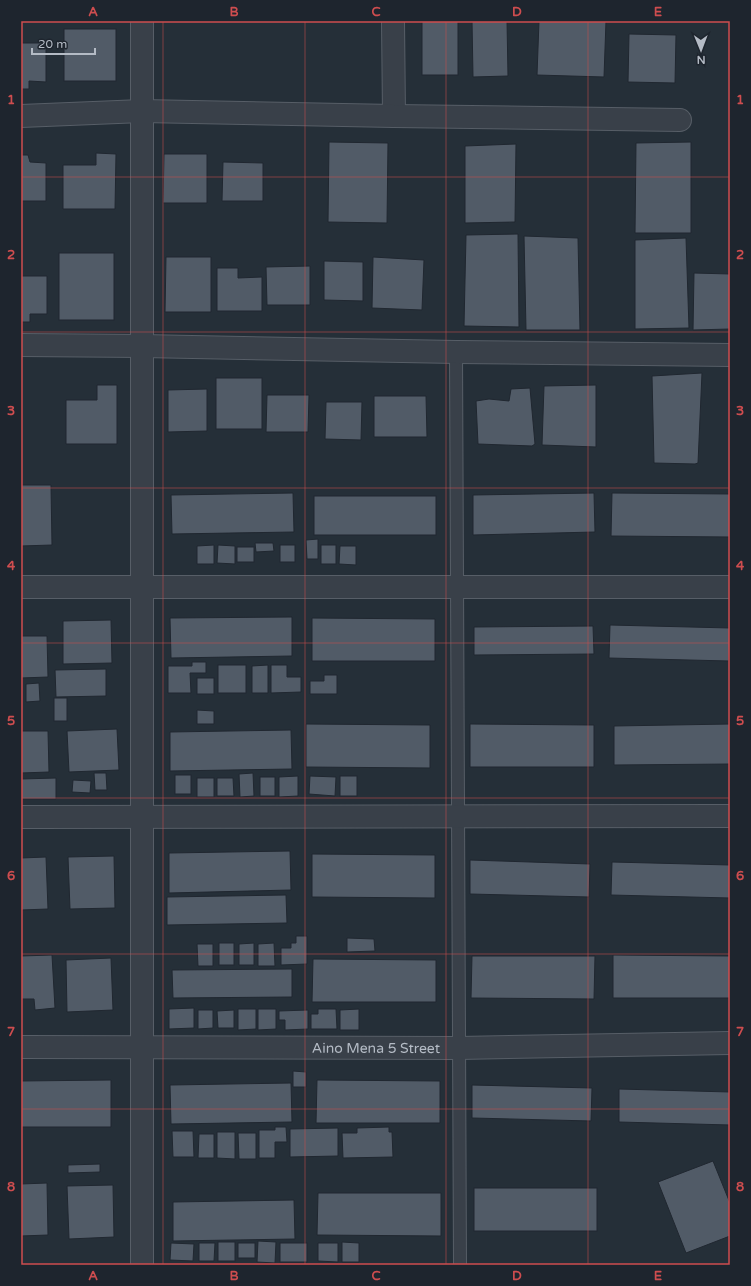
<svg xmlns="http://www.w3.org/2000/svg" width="751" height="1286" viewBox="0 0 751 1286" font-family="'Varela Round',sans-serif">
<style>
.building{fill:#515b67;stroke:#202730}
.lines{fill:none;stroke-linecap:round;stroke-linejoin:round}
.lane-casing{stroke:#575e67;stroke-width:14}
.street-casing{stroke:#575e67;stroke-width:24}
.lane{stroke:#394049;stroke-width:12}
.street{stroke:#394049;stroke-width:22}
.grid{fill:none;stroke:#ce4d4f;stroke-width:1;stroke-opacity:0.55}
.labels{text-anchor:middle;stroke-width:4;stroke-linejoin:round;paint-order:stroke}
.street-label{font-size:14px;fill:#b4bbc5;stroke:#1e252e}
.neatline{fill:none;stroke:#ce4d4f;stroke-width:1.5}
.grid-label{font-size:13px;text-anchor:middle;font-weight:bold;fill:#ce4d4f}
</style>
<rect width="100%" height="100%" fill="#252f38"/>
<g class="building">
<rect x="422" y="21" width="36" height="54"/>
<polygon points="472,21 507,21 508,76 473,77"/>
<polygon points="539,21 606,21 604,77 537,75"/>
<rect x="64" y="29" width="52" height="52"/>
<polygon points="629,34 676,35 675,83 628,82"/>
<polygon points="21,43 46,43 46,82 29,81 29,89 21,89"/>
<polygon points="329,142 388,143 387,223 328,222"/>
<polygon points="691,142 691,233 635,233 636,143"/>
<polygon points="516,144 515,222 465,223 465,146"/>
<polygon points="96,153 116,154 115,209 63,209 63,165 96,165"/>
<polygon points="164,154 207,154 207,203 163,203"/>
<polygon points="21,155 28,155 30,162 46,163 46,201 21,201"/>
<polygon points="223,162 263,163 263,201 222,201"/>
<polygon points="518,234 519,327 464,326 466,235"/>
<polygon points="524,236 578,238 580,330 526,330"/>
<polygon points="686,238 689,328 635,329 635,240"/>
<rect x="59" y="253" width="55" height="67"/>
<polygon points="166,257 211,257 211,312 165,312"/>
<polygon points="373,257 424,260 422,310 372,308"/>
<polygon points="324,261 363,262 363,301 324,300"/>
<polygon points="310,266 310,305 267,305 266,267"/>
<polygon points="217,268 238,268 238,278 262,277 262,311 217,311"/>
<polygon points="694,273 730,274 730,329 693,330"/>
<polygon points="21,276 47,276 47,314 30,314 30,322 21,322"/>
<polygon points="702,373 698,463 695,464 654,463 652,376"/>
<rect x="216" y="378" width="46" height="51"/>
<polygon points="97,385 117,385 117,444 66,444 66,400 97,400"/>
<polygon points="596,385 596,447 542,445 544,386"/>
<polygon points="530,388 535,444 532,446 478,444 476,401 489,399 509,401 511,389"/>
<polygon points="207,389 207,431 168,432 168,390"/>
<polygon points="267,395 309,395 308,432 266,432"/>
<polygon points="374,396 426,396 427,437 374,437"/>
<polygon points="326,402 362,402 361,440 325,439"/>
<polygon points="21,485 51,485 52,545 21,546"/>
<polygon points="293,493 294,532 172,534 171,495"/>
<polygon points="594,493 595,532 473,535 473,495"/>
<polygon points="612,493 730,494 730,537 611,536"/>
<rect x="314" y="496" width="122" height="39"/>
<polygon points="318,539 318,559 307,559 306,540"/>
<polygon points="255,543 273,543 274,551 256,552"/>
<polygon points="214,545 214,564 197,564 197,546"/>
<polygon points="218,545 235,546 235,564 217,563"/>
<rect x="280" y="545" width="15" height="17"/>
<rect x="321" y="545" width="15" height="19"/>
<polygon points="340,546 356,546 356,565 339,564"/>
<rect x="237" y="547" width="17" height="15"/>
<polygon points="292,617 292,656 171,658 170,618"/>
<polygon points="312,618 435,619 435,661 312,661"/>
<polygon points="111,620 112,663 63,664 63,621"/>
<polygon points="610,625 730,628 729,661 609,658"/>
<polygon points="593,626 594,654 474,655 474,627"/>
<polygon points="21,636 47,636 48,677 21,678"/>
<polygon points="192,662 206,662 206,673 190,673 191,693 168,693 168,666 192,666"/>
<rect x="218" y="665" width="28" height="28"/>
<polygon points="268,665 268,693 252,693 252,666"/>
<polygon points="271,665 287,665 287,677 301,677 301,692 271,693"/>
<polygon points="106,669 106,696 56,697 55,670"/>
<polygon points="324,675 337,675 337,694 310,694 310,681 324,681"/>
<rect x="197" y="678" width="17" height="16"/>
<polygon points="39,683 40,701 26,702 26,684"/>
<rect x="54" y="698" width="13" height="23"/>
<polygon points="197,710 214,711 214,724 197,724"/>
<polygon points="306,724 430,725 430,768 306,767"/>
<polygon points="470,724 594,725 594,767 470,767"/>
<polygon points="730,724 730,764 614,765 614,726"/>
<polygon points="117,729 119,770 69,772 67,731"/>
<polygon points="291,730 292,769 170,771 170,732"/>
<polygon points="21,731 48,731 49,772 21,773"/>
<polygon points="94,773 106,773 107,790 95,790"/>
<polygon points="253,773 254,796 240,797 239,774"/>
<rect x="175" y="775" width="16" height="19"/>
<polygon points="298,776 298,796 279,797 279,777"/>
<polygon points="310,776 336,777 335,796 309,794"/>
<rect x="340" y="776" width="17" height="20"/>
<rect x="260" y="777" width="15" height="19"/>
<polygon points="56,778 56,799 21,799 21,779"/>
<rect x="197" y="778" width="17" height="19"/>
<polygon points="217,778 233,778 234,796 217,796"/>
<polygon points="73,780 91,781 90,793 72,792"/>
<polygon points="290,851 291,890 169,893 169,853"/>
<polygon points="312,854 435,855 435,898 312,897"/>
<polygon points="114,856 115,908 70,909 68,857"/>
<polygon points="46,857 48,909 21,910 21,858"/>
<polygon points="470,860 590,864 589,897 470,894"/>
<polygon points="612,862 730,865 730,898 611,895"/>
<polygon points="286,895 287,923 167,925 167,897"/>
<polygon points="296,936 307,936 307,964 281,965 281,948 291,948 291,943 296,943"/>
<polygon points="347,938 374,939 375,951 347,952"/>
<rect x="219" y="943" width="15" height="22"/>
<polygon points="254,943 254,965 239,965 239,944"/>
<polygon points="274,943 275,966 258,966 258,944"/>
<polygon points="197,944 213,944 213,966 198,966"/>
<polygon points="52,955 55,1008 35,1010 34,999 21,999 21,956"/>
<polygon points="613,955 730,956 730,998 613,998"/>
<polygon points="472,956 595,956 594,999 471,998"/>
<polygon points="111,958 113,1010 67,1012 66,960"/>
<polygon points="313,959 436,960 436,1002 312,1002"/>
<polygon points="292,969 292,997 173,998 172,970"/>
<polygon points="194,1008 194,1028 169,1029 169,1009"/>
<polygon points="238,1009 256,1009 256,1029 238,1030"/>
<polygon points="258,1009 276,1009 276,1029 258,1030"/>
<polygon points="318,1009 336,1009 337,1029 311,1029 311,1014 318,1014"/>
<polygon points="359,1009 359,1030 340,1030 340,1010"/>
<polygon points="198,1010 213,1010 213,1028 198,1029"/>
<polygon points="234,1010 234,1028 218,1028 217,1011"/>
<polygon points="308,1010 308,1029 285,1030 285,1020 279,1020 279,1011"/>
<polygon points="293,1071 306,1072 306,1087 293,1087"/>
<polygon points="111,1080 111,1127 21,1127 21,1081"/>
<polygon points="317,1080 440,1081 440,1123 316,1123"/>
<polygon points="291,1083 292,1122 171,1124 170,1085"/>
<polygon points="472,1085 592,1088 591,1121 472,1118"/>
<polygon points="619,1089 730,1092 730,1125 619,1122"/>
<polygon points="275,1127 286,1127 287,1142 275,1142 275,1158 259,1158 259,1130 275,1130"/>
<polygon points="389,1127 389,1132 392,1132 393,1157 343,1158 342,1133 357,1133 357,1128"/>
<polygon points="338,1128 338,1156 290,1157 290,1129"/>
<polygon points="172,1131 193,1131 194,1157 173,1157"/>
<polygon points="217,1132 235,1132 235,1159 217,1158"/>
<polygon points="238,1133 256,1133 256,1159 239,1159"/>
<polygon points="199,1134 214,1134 214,1158 198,1158"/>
<polygon points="713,1161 730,1203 730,1236 686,1253 658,1182"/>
<polygon points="100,1164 100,1172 68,1173 68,1165"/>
<polygon points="47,1183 48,1235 21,1236 21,1184"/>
<polygon points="113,1185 114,1237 69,1239 67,1186"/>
<rect x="474" y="1188" width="123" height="43"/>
<polygon points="318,1193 441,1193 441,1236 317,1235"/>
<polygon points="294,1200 295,1239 173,1241 173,1202"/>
<polygon points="258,1241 276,1242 275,1263 257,1262"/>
<rect x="218" y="1242" width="17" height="19"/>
<polygon points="342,1242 359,1243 359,1262 342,1262"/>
<polygon points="171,1243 194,1244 193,1261 170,1260"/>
<polygon points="199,1243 215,1243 214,1261 199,1261"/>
<rect x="238" y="1243" width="17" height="15"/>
<rect x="280" y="1243" width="27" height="19"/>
<polygon points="318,1243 338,1243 338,1262 318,1261"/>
</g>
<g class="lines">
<g class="lane-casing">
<polyline id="lane" points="456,352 460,1265"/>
</g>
<g class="street-casing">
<g id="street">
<polyline points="393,21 394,116"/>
<polyline points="21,116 142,111 394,116 680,120"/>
<polyline points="21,345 142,346 456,352 730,355"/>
<polyline points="21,587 730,587"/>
<polyline points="21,817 730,816"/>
<path id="s1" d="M 21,1047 L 459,1048 L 730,1043"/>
<polyline points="142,1265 142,21"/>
</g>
</g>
<use href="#lane" class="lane"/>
<use href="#street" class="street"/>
</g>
<path class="grid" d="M 163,21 L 163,1265M 305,21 L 305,1265M 446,21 L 446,1265M 588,21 L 588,1265M 21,177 L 730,177M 21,332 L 730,332M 21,488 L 730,488M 21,643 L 730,643M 21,798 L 730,798M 21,954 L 730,954M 21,1109 L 730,1109"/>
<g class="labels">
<g class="street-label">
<text dy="5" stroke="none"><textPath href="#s1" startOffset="355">Aino Mena 5 Street</textPath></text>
</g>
</g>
<rect width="751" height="1286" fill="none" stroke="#1e252e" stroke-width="44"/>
<g transform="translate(701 50) rotate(179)" stroke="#1e252e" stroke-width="3" paint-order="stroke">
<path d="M0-3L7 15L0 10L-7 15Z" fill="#b4bbc5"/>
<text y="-6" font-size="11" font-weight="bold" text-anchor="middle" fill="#b4bbc5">N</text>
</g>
<path d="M32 48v6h63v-6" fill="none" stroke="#b4bbc5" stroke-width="2"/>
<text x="38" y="48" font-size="12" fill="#b4bbc5" stroke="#1e252e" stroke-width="3" paint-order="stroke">20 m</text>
<rect x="22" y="22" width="707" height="1242" class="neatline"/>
<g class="grid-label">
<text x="93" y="16">A</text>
<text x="234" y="16">B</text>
<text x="376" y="16">C</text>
<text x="517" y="16">D</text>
<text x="658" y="16">E</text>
<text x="11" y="104">1</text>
<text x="740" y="104">1</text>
<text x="11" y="259">2</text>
<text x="740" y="259">2</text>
<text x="11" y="415">3</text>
<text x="740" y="415">3</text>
<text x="11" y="570">4</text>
<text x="740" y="570">4</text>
<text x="11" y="725">5</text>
<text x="740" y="725">5</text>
<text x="11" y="880">6</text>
<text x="740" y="880">6</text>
<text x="11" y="1036">7</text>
<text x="740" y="1036">7</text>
<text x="11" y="1191">8</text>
<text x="740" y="1191">8</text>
<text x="93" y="1280">A</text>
<text x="234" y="1280">B</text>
<text x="376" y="1280">C</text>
<text x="517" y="1280">D</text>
<text x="658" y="1280">E</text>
</g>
</svg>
